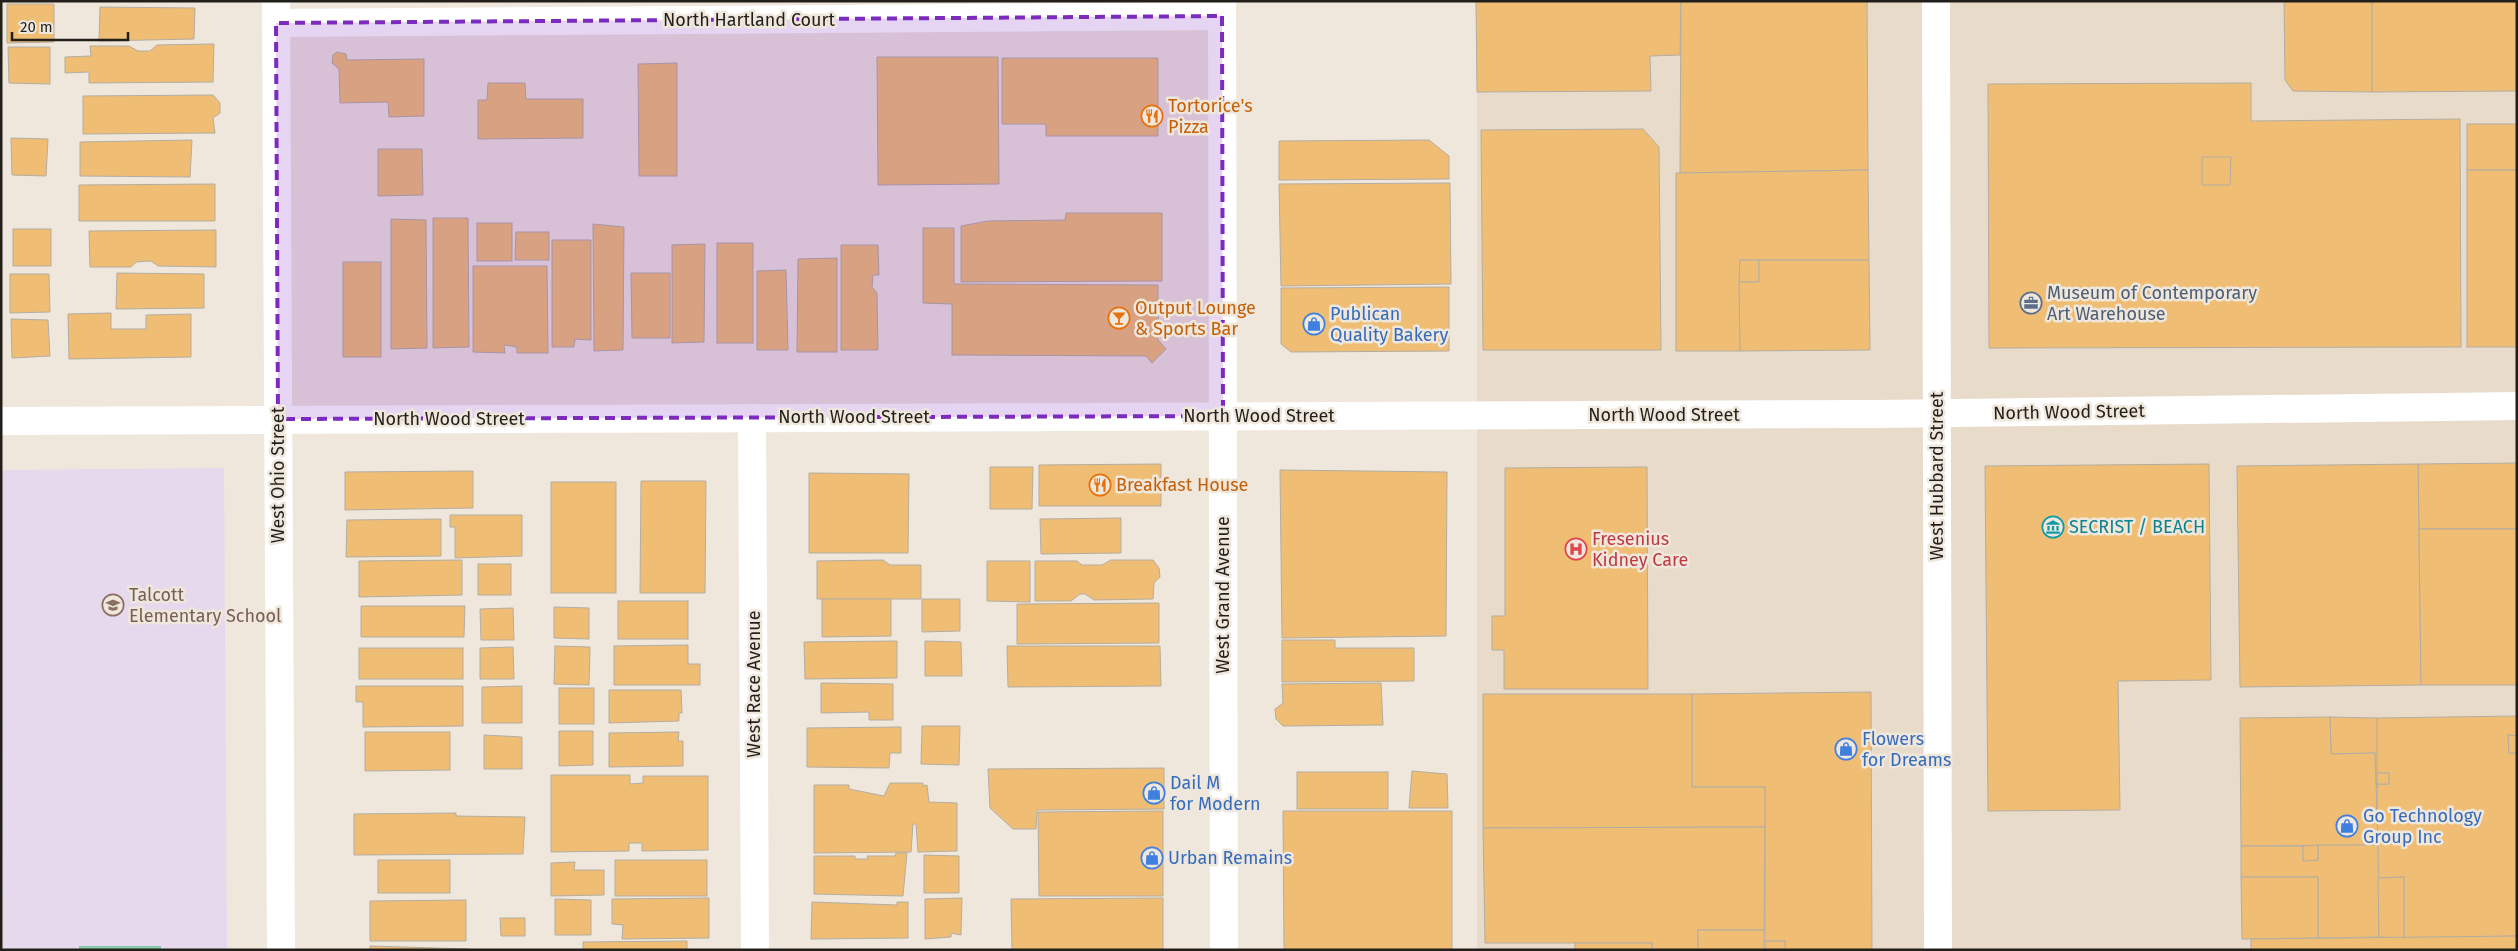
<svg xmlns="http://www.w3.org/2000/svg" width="2518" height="951" viewBox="0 0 2518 951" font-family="'Fira Sans',sans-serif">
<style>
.built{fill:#e8dbca}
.education{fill:#e6d9ed}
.green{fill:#89c9a8}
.building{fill:#efbe74;stroke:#b4ada2}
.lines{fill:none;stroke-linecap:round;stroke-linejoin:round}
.street{stroke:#fff;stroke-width:28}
.secondary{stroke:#fff;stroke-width:28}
.marked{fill:#7b2cbf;fill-opacity:0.2;stroke:#7b2cbf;stroke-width:4;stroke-dasharray:10 6;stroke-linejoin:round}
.labels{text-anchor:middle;stroke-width:5;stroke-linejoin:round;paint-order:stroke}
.street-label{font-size:18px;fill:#221f1b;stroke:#efe7dc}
.food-label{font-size:18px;fill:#c56008;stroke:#efe7dc;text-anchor:start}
.service-label{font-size:18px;fill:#4e5e75;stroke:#efe7dc;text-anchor:start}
.shop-label{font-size:18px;fill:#366cbe;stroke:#efe7dc;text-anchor:start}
.culture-label{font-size:18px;fill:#0d838f;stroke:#efe7dc;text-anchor:start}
.health-label{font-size:18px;fill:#be3a42;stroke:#efe7dc;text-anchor:start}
.education-label{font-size:18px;fill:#785e54;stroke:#efe7dc;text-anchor:start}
</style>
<rect width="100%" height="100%" fill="#efe7dc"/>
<rect class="built" x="1477" y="1" width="1040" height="949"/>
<polygon class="education" points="224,468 227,950 3,950 1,470"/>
<rect class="green" x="79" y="946" width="82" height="4"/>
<g class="building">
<polygon points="1476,1 1681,1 1680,55 1650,56 1651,91 1477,92"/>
<polygon points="1681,1 1867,1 1868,170 1680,173"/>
<polygon points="2284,1 2372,1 2372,92 2293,91 2285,80"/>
<polygon points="2372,1 2517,1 2517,91 2372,92"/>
<polygon points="7,4 54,4 54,42 7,43"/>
<polygon points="100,7 195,8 194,39 99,41"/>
<polygon points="214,44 213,82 89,83 89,72 65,73 65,57 91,56 90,46 129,46 138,51 150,51 157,45"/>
<polygon points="8,47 50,47 50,84 9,83"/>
<polygon points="337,52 346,54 347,60 424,59 424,116 389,117 388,102 340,103 339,69 332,63 333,55"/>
<polygon points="877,57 998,57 999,184 878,185"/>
<polygon points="1002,58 1158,58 1158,136 1046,136 1046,124 1002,124"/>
<polygon points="677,63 677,176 639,176 638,64"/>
<polygon points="488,83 525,83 526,99 583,99 583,138 478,139 478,100 487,100"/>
<polygon points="2251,83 2251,121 2460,119 2461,347 1989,348 1988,84"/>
<polygon points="213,95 220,103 220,113 213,118 215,133 83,134 83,96"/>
<rect x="2467" y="124" width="50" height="46"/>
<polygon points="1643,129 1659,147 1661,350 1483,350 1481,130"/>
<polygon points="11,138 48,139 46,176 12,175"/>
<polygon points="192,140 190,177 80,176 80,142"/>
<polygon points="1429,140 1449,156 1449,179 1279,180 1279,141"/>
<polygon points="378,149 422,149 423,195 378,196"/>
<polygon points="2202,157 2231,157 2230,185 2202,185"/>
<polygon points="1868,170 1869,260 1740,260 1740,351 1676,351 1676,173"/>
<rect x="2467" y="170" width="50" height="177"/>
<polygon points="1450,183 1451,284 1281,286 1279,184"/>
<polygon points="215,184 215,221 79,221 79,185"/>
<polygon points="1066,213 1162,213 1162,281 961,282 961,226 988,221 1065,220"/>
<polygon points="433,218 468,218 469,347 433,348"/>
<polygon points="391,219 426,220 427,348 391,349"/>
<rect x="477" y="223" width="35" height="38"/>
<polygon points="593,224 624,227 623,350 594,351"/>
<polygon points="923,228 954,228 954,284 1158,285 1158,340 1166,349 1152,363 1146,356 952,355 952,304 923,303"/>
<rect x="13" y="229" width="38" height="37"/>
<polygon points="216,230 216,267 158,266 151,261 136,262 131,267 90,267 89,231"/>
<polygon points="516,232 549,232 549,260 515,260"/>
<polygon points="552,240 591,240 591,340 575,339 574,347 552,347"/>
<rect x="717" y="243" width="36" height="100"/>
<polygon points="705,244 704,342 672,343 672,245"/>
<polygon points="841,245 878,245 879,275 873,275 872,287 877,293 878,350 841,350"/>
<polygon points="837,258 837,352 797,352 798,259"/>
<polygon points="1740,260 1759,260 1759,282 1739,282"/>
<polygon points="1759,260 1869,260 1870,350 1740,351 1739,282 1759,282"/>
<rect x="343" y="262" width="38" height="95"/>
<polygon points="473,266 547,266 548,353 517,353 517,347 504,345 505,353 473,352"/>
<polygon points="786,270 788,350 757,350 757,271"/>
<polygon points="117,273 204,274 204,308 116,309"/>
<polygon points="631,273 670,273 670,338 632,338"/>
<polygon points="10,274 49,274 50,312 10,313"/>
<polygon points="1449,287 1449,351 1291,352 1281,344 1281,288"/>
<polygon points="111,313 111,329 146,329 146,315 191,314 191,357 69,359 68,314"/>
<polygon points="11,319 48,320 50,356 12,358"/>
<polygon points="2517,463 2517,529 2419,529 2418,464"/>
<polygon points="1161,464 1161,506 1039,506 1039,465"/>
<polygon points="2209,464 2211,680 2118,681 2120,810 1988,811 1985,466"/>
<polygon points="2418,464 2421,685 2240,687 2237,466"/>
<polygon points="990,467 1033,467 1032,509 990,509"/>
<polygon points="1647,467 1648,689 1504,689 1504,650 1492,650 1492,616 1505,616 1505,468"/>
<polygon points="1280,470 1447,472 1446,636 1282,638"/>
<polygon points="473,471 473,508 345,510 345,472"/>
<polygon points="809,473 909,474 908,553 809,553"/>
<polygon points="641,481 706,481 705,593 640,593"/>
<rect x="551" y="482" width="65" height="111"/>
<polygon points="450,515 522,515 522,556 455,558 455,527 450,527"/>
<polygon points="1121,518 1121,553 1041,554 1040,519"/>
<polygon points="441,519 441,556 346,557 347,520"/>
<polygon points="2419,529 2517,529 2517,685 2421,685"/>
<polygon points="462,560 462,595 359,597 359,561"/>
<polygon points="883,560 890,565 921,565 921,599 817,599 817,561"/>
<polygon points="1111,560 1153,560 1159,568 1160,577 1154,583 1153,599 1094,600 1085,594 1080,594 1071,601 1035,601 1035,561 1077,561 1082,565 1102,565"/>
<polygon points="987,561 1030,561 1030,602 987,601"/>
<rect x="478" y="564" width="33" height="31"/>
<polygon points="822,599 891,599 891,636 822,637"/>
<polygon points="922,599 960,599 960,631 922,632"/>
<rect x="618" y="601" width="70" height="38"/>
<polygon points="1159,603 1159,643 1017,644 1017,604"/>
<polygon points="361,606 465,606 464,637 361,637"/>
<polygon points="554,607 589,608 589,639 554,638"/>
<polygon points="513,608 514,640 481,640 480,609"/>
<polygon points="1282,640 1335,640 1335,648 1414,648 1414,681 1282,682"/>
<polygon points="897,641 897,678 805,679 804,642"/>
<polygon points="925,641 961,642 962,676 925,676"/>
<polygon points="688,645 688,664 700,664 700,685 614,685 614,646"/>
<polygon points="555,646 590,647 589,685 554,684"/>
<polygon points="1007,646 1160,646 1161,686 1008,687"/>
<polygon points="513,647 514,679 480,679 480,648"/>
<rect x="359" y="648" width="104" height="31"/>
<polygon points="821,683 893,684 893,720 869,720 869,712 821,713"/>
<polygon points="1381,683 1383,725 1283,726 1276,719 1275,709 1283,703 1282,684"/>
<polygon points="356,686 463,686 463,726 363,727 363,702 356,702"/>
<polygon points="522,686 522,723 482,723 482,687"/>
<rect x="559" y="688" width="35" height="36"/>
<polygon points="609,690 681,690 682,713 679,713 679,721 609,723"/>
<polygon points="1871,692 1872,950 1785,950 1785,941 1765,941 1765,787 1692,787 1692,694"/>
<polygon points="1483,694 1692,694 1692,787 1765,787 1765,827 1483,828"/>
<polygon points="2517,716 2517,736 2508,735 2509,753 2517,753 2517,936 2404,938 2404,877 2378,878 2377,784 2389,784 2389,773 2377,773 2377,718"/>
<polygon points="2330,717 2377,718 2377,788 2375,788 2375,753 2331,754"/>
<polygon points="2330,717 2331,754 2375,753 2378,845 2241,846 2240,718"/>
<polygon points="922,726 960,726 959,765 921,764"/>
<polygon points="901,727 901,753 890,753 889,768 807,767 807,728"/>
<polygon points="559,731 593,731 593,765 559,766"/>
<polygon points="365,732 450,732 450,770 365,771"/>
<polygon points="679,732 678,741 683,741 683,766 609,767 609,733"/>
<polygon points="484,735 522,737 522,769 484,769"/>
<polygon points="2508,735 2517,736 2517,753 2509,753"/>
<polygon points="1164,768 1164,809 1037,810 1036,829 1013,829 990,808 988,769"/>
<polygon points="1412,771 1447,774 1448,808 1409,808"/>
<rect x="1297" y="772" width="91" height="37"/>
<rect x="2377" y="773" width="12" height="11"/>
<polygon points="551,775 630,775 630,784 643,783 643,776 708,776 708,850 642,851 642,843 629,843 629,851 551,852"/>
<polygon points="890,783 923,783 923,786 927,785 929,802 957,803 957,851 918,852 916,824 913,824 911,852 814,853 814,785 849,785 849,789 884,796"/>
<polygon points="1163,811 1163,896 1039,896 1038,812"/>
<polygon points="1283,811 1452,811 1452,950 1284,950"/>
<polygon points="456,813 456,816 525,817 523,854 354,855 354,814"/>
<polygon points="1765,827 1764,930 1698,930 1698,950 1652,950 1652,943 1485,943 1483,828"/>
<polygon points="2318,845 2378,845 2379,937 2318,938 2318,877 2241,877 2241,846 2303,846 2303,861 2318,860"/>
<polygon points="2318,845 2318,860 2303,861 2303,846"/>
<polygon points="896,853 907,853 903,896 814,894 814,856 855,856 855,859 868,859 867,856 895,856"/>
<polygon points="924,855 959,856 959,893 924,893"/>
<rect x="378" y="860" width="72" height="33"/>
<rect x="615" y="860" width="92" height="36"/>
<polygon points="575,862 574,870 604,870 604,895 551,896 551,863"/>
<polygon points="2241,877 2318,877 2318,938 2242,939"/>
<polygon points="2404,877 2404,938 2379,937 2378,878"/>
<polygon points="709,898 709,938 622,939 623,925 612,924 612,899"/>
<polygon points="962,898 961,935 951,933 951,937 925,939 925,899"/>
<polygon points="1163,898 1163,950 1012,950 1011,899"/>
<polygon points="555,899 591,900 591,935 555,935"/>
<polygon points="466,900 466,941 370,941 370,901"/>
<polygon points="812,902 897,905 897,902 908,902 908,938 811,939"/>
<polygon points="500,918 525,918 525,936 501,936"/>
<rect x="1698" y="930" width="66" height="20"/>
<polygon points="2517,936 2517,950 2251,950 2251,939"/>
<polygon points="687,941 687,950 583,950 583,942"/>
<rect x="1765" y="941" width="20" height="9"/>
<rect x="1575" y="943" width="77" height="7"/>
<polygon points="370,946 469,949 469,950 370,950"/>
</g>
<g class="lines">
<g class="street">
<polyline points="276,1 281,950"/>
<polyline points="276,23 1222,16"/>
<polyline points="752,418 755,950"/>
<polyline points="1,421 1876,414 2517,406"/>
</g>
<g class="secondary">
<polyline points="1222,1 1224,950"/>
<polyline points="1936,1 1938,950"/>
</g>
</g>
<path class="marked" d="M 1222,16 L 1223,416 L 278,419 L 276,23 Z"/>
<defs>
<g id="restaurant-ring" transform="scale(1.125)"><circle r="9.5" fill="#efe7dc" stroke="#e8710a" stroke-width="1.5"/><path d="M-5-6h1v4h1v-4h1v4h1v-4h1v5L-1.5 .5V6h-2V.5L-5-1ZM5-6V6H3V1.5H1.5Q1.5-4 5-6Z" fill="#e8710a"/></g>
<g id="office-ring" transform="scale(1.125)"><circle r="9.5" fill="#efe7dc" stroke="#5c6f8a" stroke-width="1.5"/><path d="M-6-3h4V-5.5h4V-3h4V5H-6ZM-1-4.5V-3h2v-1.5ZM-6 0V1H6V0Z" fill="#5c6f8a"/></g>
<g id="bar-ring" transform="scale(1.125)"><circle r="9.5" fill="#efe7dc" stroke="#e8710a" stroke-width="1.5"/><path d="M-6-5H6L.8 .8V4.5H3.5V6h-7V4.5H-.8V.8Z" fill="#e8710a"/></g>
<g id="shop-ring" transform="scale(1.125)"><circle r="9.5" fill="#efe7dc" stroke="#3f7fe0" stroke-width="1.5"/><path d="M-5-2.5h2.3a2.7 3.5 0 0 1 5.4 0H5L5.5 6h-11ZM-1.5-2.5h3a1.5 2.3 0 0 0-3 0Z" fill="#3f7fe0"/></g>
<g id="museum-ring" transform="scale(1.125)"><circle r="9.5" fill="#efe7dc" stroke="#0f9aa8" stroke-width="1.5"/><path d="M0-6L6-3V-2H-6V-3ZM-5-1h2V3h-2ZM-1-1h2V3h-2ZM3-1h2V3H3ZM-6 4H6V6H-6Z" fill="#0f9aa8"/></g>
<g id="hospital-ring" transform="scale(1.125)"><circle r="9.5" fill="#efe7dc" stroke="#e0444e" stroke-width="1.5"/><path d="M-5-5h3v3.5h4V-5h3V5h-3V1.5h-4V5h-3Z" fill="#e0444e"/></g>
<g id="school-ring" transform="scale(1.125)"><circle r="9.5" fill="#efe7dc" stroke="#8d6e63" stroke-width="1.5"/><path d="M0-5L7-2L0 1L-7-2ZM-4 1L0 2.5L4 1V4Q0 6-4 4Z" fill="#8d6e63"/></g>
</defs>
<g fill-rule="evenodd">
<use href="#restaurant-ring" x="1152" y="116"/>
<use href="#office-ring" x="2031" y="303"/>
<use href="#bar-ring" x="1119" y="318"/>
<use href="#shop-ring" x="1314" y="324"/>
<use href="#restaurant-ring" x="1100" y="485"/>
<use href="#museum-ring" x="2053" y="527"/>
<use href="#hospital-ring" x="1576" y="549"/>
<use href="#school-ring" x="113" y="605"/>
<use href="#shop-ring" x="1846" y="749"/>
<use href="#shop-ring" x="1154" y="793"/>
<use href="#shop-ring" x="2347" y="826"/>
<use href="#shop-ring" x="1152" y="858"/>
</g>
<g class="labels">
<g class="street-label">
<text x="749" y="26">North Hartland Court</text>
<text transform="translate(2069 412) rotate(-1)" y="6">North Wood Street</text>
<text x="1664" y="421">North Wood Street</text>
<text x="1259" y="422">North Wood Street</text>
<text x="854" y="423">North Wood Street</text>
<text x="449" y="425">North Wood Street</text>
<text transform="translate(278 475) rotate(-90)" y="6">West Ohio Street</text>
<text transform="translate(1937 476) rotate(-90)" y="6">West Hubbard Street</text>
<text transform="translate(1223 595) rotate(-90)" y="6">West Grand Avenue</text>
<text transform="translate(754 684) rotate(-90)" y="6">West Race Avenue</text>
</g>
<g class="food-label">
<text x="1168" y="112">Tortorice's<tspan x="1168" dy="21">Pizza</tspan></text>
<text x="1135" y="314">Output Lounge<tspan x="1135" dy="21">&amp; Sports Bar</tspan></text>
<text x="1116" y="491">Breakfast House</text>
</g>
<g class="service-label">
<text x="2047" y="299">Museum of Contemporary<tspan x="2047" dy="21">Art Warehouse</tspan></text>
</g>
<g class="shop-label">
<text x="1330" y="320">Publican<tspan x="1330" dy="21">Quality Bakery</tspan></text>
<text x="1862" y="745">Flowers<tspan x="1862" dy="21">for Dreams</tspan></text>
<text x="1170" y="789">Dail M<tspan x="1170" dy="21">for Modern</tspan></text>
<text x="2363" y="822">Go Technology<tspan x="2363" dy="21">Group Inc</tspan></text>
<text x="1168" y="864">Urban Remains</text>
</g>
<g class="culture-label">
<text x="2069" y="533">SECRIST / BEACH</text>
</g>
<g class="health-label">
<text x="1592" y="545">Fresenius<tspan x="1592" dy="21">Kidney Care</tspan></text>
</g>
<g class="education-label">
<text x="129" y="601">Talcott<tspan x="129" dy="21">Elementary School</tspan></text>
</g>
</g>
<rect width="2518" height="951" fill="none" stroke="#221f1b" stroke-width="5"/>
<path d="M12 32v8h116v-8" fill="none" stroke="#221f1b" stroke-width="2.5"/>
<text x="20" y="32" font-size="15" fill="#221f1b" stroke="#efe7dc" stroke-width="4" paint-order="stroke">20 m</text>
</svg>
